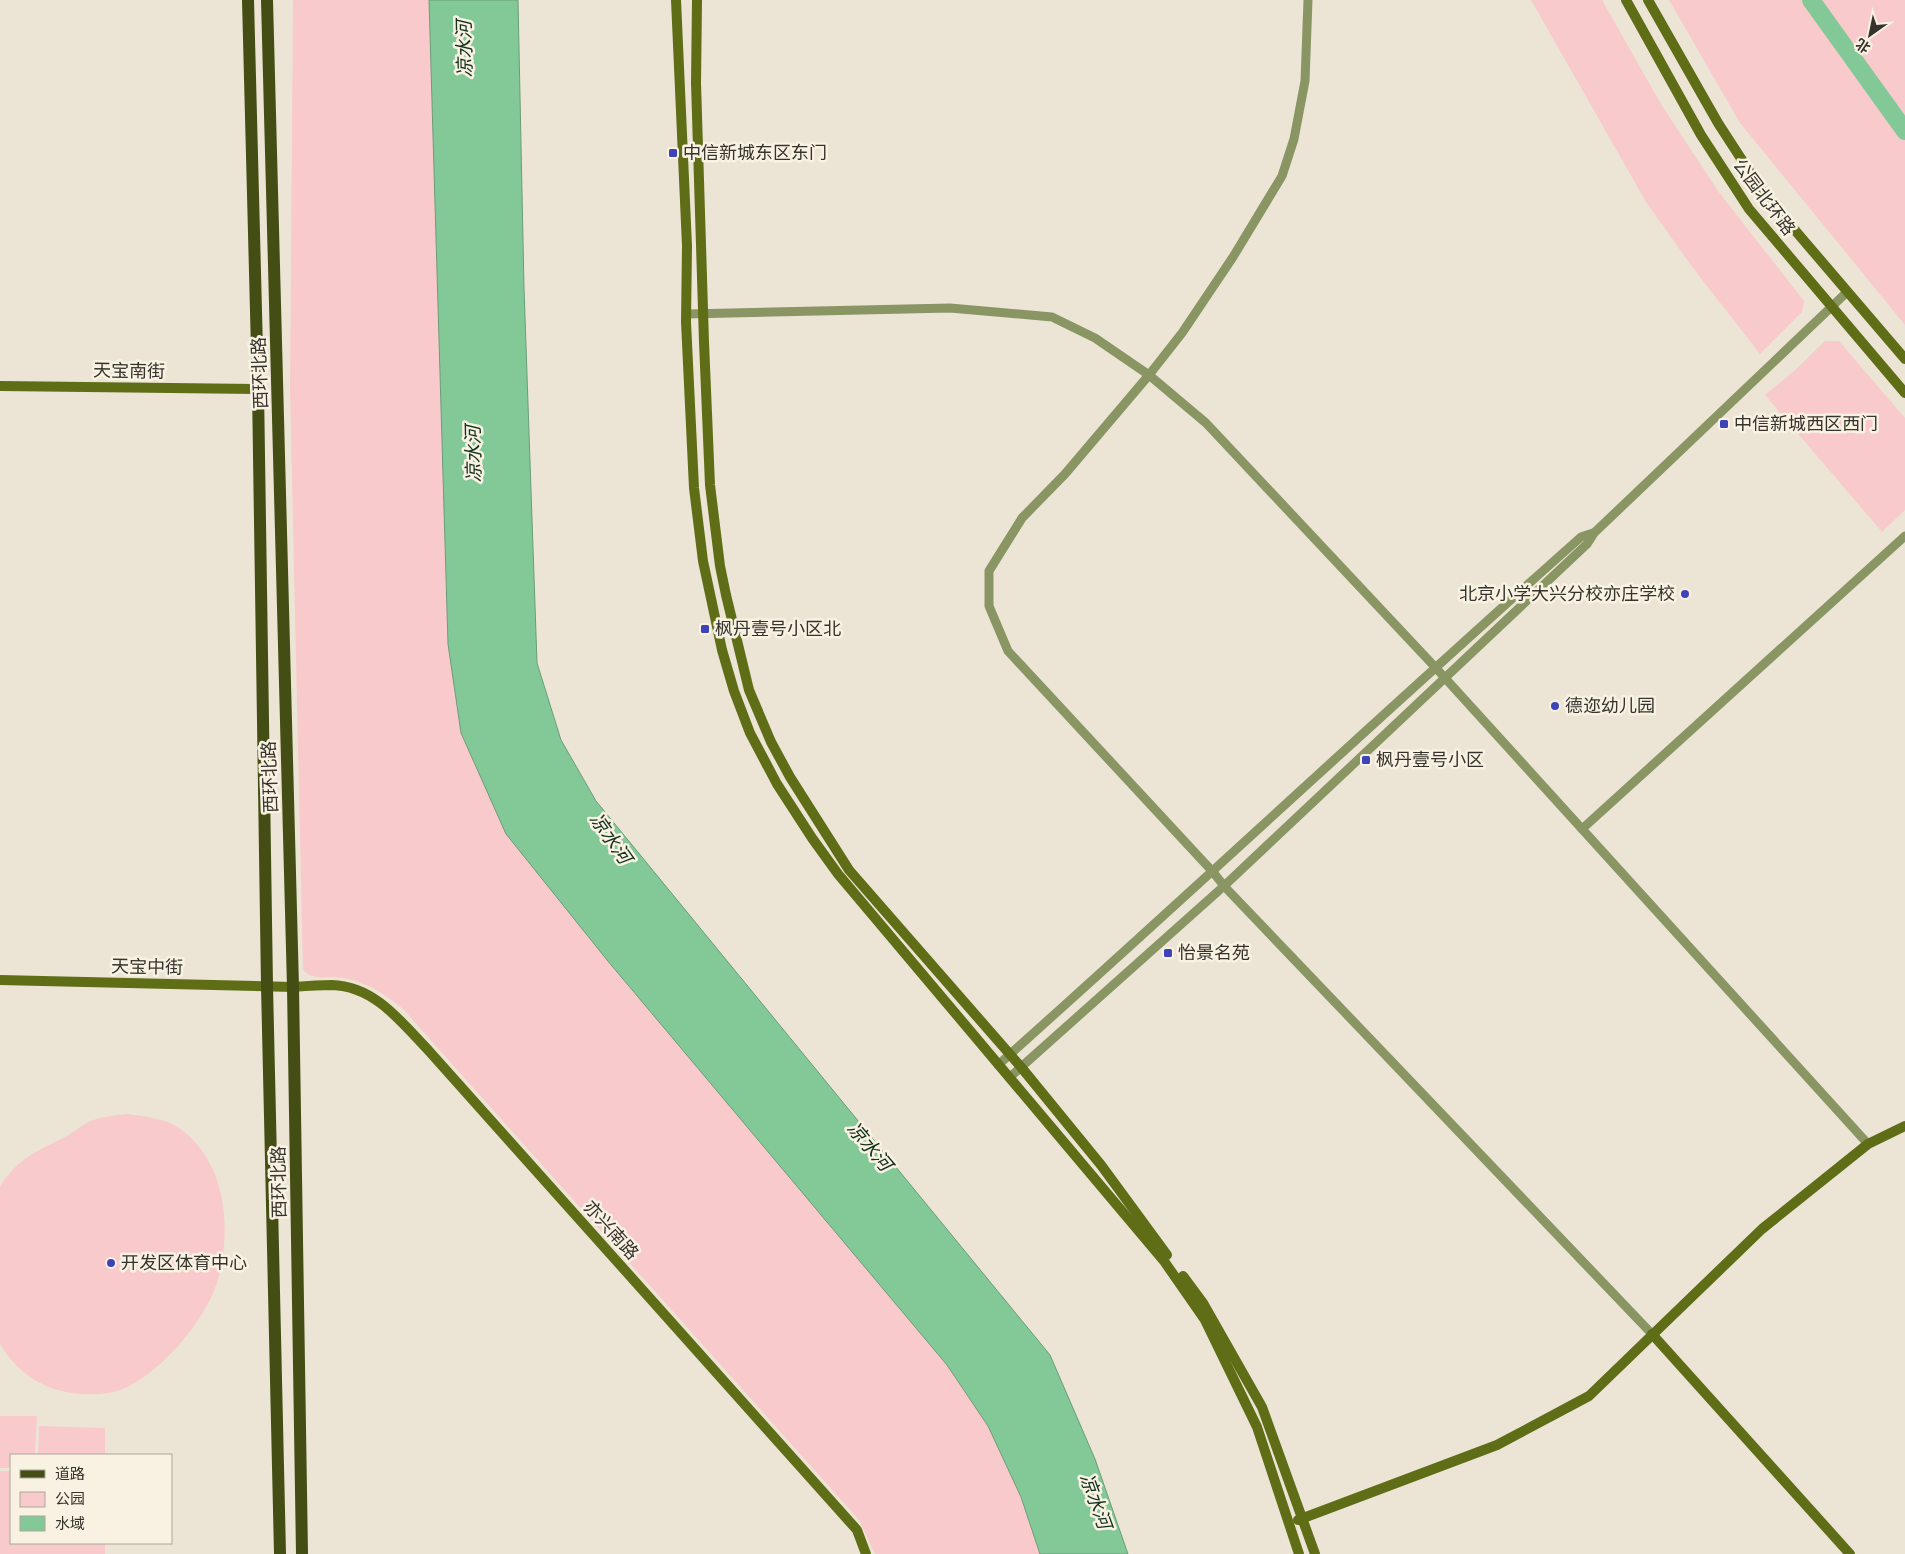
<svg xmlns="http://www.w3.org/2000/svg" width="1905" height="1554" viewBox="0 0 1905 1554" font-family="Cabin,'Noto Sans SC',sans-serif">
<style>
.green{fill:#f9cacb}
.water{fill:#83c998;stroke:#6c9c78}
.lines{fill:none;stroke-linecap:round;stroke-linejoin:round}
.river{stroke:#83c998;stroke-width:18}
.street{stroke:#899562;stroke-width:9}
.secondary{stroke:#5f6d17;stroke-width:10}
.primary{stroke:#444e14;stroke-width:12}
.poi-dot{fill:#3e44b8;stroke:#f9f2e3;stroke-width:2}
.labels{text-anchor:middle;stroke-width:5;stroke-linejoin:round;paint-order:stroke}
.poi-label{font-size:18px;fill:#36332d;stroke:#f9f2e3;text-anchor:start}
.street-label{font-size:18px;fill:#36332d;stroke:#f9f2e3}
.water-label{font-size:19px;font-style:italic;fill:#13311d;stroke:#f9f2e3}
</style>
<rect width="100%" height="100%" fill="#ece5d5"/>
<g class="green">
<path d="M 293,0 L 429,0 L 448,644 L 607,960 L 947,1365 L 988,1426 L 1021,1497 L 1040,1554 L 875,1554 L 859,1520 L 403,1009 C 390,999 378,989 363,984 C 357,981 350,979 344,978 C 330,975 314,982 303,970 L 290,390 Z"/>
<polygon points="1531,0 1602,0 1661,104 1718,191 1804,301 1802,312 1760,354 1693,268 1646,202"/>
<polygon points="1669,0 1905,0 1905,325 1740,123"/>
<polygon points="1825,341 1839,341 1905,418 1905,510 1882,532 1765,395 1794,371"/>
<path d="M 128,1114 C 146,1117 166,1118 182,1130 C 226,1164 232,1227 218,1279 C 208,1318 157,1379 117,1391 C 102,1395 88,1395 72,1393 C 41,1389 16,1371 0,1344 L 0,1186 C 18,1159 35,1152 63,1138 C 71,1134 78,1128 86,1123 C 99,1117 114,1115 128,1114 Z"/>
<polygon points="0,1416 37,1416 35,1455 11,1455 11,1468 0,1468"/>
<polygon points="39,1426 105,1428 105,1455 38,1455"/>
<polygon points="0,1471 11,1471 11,1543 105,1543 105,1554 0,1554"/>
</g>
<polygon class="water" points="429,0 518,0 524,288 537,663 561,740 596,801 1050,1355 1095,1459 1128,1554 1040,1554 1021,1497 988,1426 947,1365 607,960 506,834 461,733 448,644"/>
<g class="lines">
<polyline class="river" points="1811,0 1905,131"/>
<g class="street">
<polyline points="1308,0 1305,81 1294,139 1282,176 1233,257 1182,333 1149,375 1065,474 1022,518 989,571 989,606 1008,651 1213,872 1224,886 1652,1334"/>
<polyline points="687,314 950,308 1052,317 1095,338 1149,375 1206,423 1435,667 1868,1144"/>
<polyline points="1582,829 1905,536"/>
<path d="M 998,1065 C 1194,890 1385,711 1581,537 L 1593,533"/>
<polyline points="1010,1077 1224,886 1587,544 1594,533 1846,293"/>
</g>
<g class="secondary">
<polyline points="676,0 687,246 686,322 694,488 703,561 722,650 734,691 750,733 777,784 812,838 838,874 1164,1261 1205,1320 1257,1427 1299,1554"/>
<polyline points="697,0 696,83 704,342 710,485 720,566 726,595 749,690 771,742 790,777 849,870 1021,1067 1101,1165 1167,1255"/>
<polyline points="1626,0 1701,135 1749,209 1905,393"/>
<polyline points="1648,0 1718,123 1764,194 1905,359"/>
<polyline points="0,386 258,389"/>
<path d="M 0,980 L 293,987 C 306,986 319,985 332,985 C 375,986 402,1023 429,1051 L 857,1530 L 866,1554"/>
<polyline points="1183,1276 1203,1303 1262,1407 1315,1554"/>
<polyline points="1652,1334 1850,1554"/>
<polyline points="1298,1520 1497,1445 1589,1396 1762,1229 1868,1144 1905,1126"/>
</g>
<g class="primary">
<polyline points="248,0 258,389 267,986 280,1554"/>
<polyline points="267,0 293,987 302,1554"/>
</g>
</g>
<g class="poi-dot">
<rect x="668" y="148" width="10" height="10" rx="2.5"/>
<rect x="1719" y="419" width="10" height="10" rx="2.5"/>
<circle cx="1685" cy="594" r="5"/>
<rect x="700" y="624" width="10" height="10" rx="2.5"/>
<circle cx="1555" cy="706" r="5"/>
<rect x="1361" y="755" width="10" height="10" rx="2.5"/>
<rect x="1163" y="948" width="10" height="10" rx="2.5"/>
<circle cx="111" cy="1263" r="5"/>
</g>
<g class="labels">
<g class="poi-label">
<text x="683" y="159">中信新城东区东门</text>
<text x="1734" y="430">中信新城西区西门</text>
<text x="1675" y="600" text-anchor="end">北京小学大兴分校亦庄学校</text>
<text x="715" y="635">枫丹壹号小区北</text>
<text x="1565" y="712">德迩幼儿园</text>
<text x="1376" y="766">枫丹壹号小区</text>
<text x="1178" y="959">怡景名苑</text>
<text x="121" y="1269">开发区体育中心</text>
</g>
<g class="street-label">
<text transform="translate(1764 197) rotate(53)" y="6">公园北环路</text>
<text transform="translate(129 371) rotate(1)" y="6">天宝南街</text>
<text transform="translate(260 373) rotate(-92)" y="6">西环北路</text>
<text transform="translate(270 777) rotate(-92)" y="6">西环北路</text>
<text transform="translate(147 967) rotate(1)" y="6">天宝中街</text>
<text transform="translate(279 1182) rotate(-91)" y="6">西环北路</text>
<text transform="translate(611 1230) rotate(48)" y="6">亦兴南路</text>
</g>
<g class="water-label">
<text transform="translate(464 49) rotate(-91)" y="7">凉水河</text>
<text transform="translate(473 454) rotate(-91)" y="7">凉水河</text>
<text transform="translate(611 838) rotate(55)" y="7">凉水河</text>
<text transform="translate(870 1146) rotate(50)" y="7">凉水河</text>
<text transform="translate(1096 1501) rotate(70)" y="7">凉水河</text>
</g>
</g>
<rect x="10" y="1454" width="162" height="90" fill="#f9f2e3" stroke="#aba69a"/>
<rect x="20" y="1470" width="25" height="8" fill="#444e14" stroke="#aba69a"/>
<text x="55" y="1479" font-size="15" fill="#36332d">道路</text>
<rect x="20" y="1492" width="25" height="15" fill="#f9cacb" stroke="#aba69a"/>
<text x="55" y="1504" font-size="15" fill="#36332d">公园</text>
<rect x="20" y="1516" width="25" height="15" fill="#83c998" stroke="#aba69a"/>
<text x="55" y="1529" font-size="15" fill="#36332d">水域</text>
<g transform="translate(1870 35) rotate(213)" stroke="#f9f2e3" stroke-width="4" paint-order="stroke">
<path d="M0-4L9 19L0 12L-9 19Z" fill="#36332d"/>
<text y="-8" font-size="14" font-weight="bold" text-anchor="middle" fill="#36332d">北</text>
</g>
</svg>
